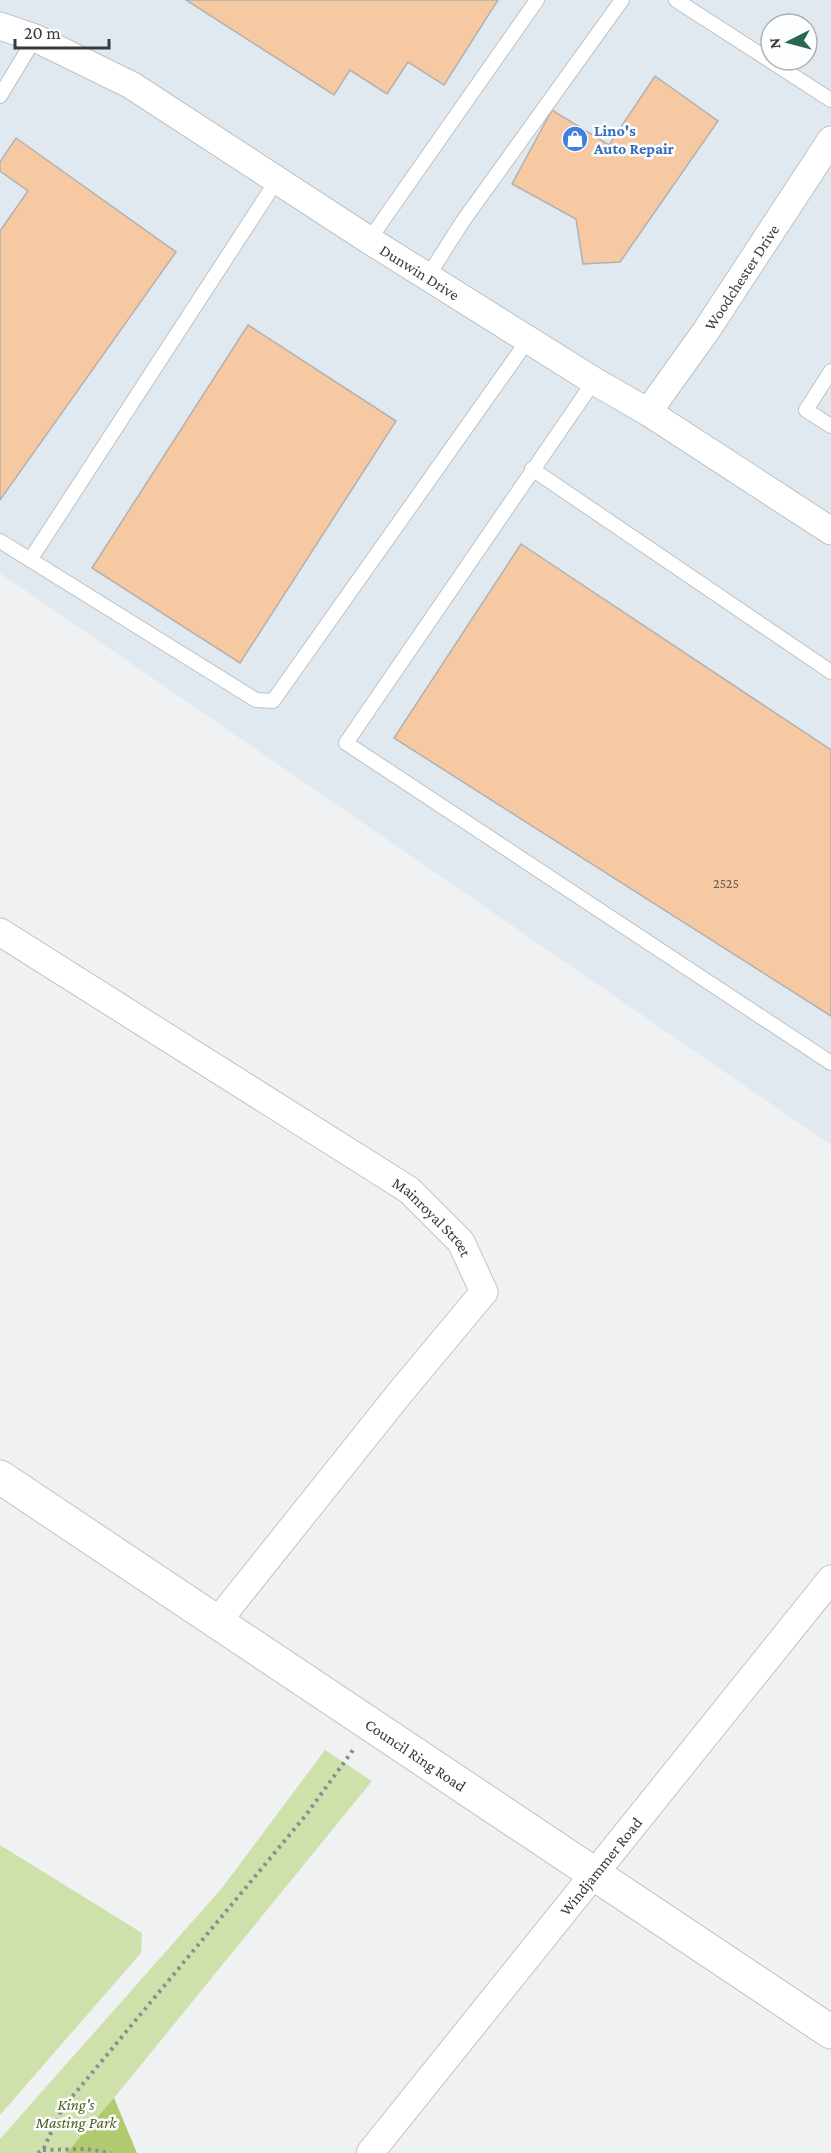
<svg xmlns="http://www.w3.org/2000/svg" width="831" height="2153" viewBox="0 0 831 2153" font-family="'Crimson Pro',serif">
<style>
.built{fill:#e0e8f0;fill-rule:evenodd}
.green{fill:#cfe1ab}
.forest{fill:#b0cb6f}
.building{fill:#f7c9a2;stroke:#b3b1af;stroke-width:1.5}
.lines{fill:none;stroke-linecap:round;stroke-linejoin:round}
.lane-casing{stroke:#c0c2c4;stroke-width:16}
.street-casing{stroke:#c0c2c4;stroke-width:29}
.secondary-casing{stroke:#c0c2c4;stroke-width:35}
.path{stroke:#8c8d8f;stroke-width:4;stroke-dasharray:3 4.5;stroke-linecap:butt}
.lane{stroke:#fff;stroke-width:14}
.street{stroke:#fff;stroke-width:27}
.secondary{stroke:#fff;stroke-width:33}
.labels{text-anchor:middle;stroke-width:5;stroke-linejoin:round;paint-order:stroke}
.number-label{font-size:14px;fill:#685e55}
.shop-label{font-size:16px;font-weight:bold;fill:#366cbe;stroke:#fdfeff;text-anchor:start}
.street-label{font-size:16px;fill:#393a3b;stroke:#fdfeff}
.park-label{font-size:16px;font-style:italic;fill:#4e5f1e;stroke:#fdfeff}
</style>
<rect width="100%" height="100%" fill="#eff1f3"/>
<path class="built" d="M 0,0 L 831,0 L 831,1145 L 0,573 ZM 771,24 L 807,24 L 807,60 L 771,60 Z"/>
<g class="green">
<polygon points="325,1750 372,1781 114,2098 131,2153 0,2153 0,2139 222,1888"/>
<polygon points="0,1845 142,1933 141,1953 0,2115"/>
</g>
<polygon class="forest" points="114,2098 137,2153 66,2153 70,2149"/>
<g class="building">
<polygon points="186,0 498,0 444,85 408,62 387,94 350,70 334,95"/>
<polygon points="655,76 718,121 620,262 583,264 576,219 512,184 552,110 609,145"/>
<polygon points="16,138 176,252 0,500 0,231 28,191 0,171 0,162"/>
<polygon points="248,325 396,421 240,663 92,568"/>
<polygon points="521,544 831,750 831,1016 394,738"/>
</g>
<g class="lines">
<g class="lane-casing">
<g id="lane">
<polyline points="676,0 831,100"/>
<polyline points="0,96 35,38"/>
<polyline points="369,240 537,0"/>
<polyline points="428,276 463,221 622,0"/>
<polyline points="831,371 806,410 831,426"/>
<polyline points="594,381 346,743 831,1063"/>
<polyline points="532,469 831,672"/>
<polyline points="0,541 256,700 273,701 528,340"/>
<polyline points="30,560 277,180"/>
</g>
</g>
<g class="street-casing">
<g id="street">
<path id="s1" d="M 0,26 L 35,38 L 131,85 L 369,240 L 594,381 L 648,412 L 831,531"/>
<path id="s2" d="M 648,412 L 706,331 L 831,140"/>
<path id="s3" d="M 0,932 L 409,1190 L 461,1242 L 484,1292 L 399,1394 L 217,1622"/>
<path id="s4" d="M 370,2153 L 831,1579"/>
</g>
</g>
<g class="secondary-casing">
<g id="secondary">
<path id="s5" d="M 0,1477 L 831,2032"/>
</g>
</g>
<g class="path">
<polyline points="43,2150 87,2149 111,2153"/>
<polyline points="38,2153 43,2150 62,2109 306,1815 353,1750"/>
</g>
<use href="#lane" class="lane"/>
<use href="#street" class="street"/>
<use href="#secondary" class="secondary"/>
</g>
<defs>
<g id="shop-disc" transform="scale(1.35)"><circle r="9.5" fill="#3f7fe0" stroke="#fdfeff"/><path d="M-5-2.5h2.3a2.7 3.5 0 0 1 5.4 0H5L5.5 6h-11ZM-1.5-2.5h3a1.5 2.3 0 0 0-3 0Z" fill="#fff"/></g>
</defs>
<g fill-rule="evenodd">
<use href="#shop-disc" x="575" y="139"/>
</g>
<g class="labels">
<g class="number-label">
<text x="726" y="888">2525</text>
</g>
<g class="shop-label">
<text x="594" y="136">Lino's<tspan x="594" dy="18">Auto Repair</tspan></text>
</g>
<g class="street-label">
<text dy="6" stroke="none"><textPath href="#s1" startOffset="488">Dunwin Drive</textPath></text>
<text dy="6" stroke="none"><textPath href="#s2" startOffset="164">Woodchester Drive</textPath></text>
<text dy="6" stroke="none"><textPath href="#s3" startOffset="519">Mainroyal Street</textPath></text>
<text dy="6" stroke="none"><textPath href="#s5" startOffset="500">Council Ring Road</textPath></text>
<text dy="6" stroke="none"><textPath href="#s4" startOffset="368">Windjammer Road</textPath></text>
</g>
<g class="park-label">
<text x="76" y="2110">King's<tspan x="76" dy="18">Masting Park</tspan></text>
</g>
</g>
<g transform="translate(789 42) rotate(264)"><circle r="28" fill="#fdfeff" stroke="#afb0b1" stroke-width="1.5"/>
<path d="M0-4.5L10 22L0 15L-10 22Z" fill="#2b6752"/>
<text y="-9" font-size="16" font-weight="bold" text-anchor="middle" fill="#393a3b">N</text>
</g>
<path d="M15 39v9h94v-9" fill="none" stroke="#393a3b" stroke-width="3"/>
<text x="24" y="39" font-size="18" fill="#393a3b" stroke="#fdfeff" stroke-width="4.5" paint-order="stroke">20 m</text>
</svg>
